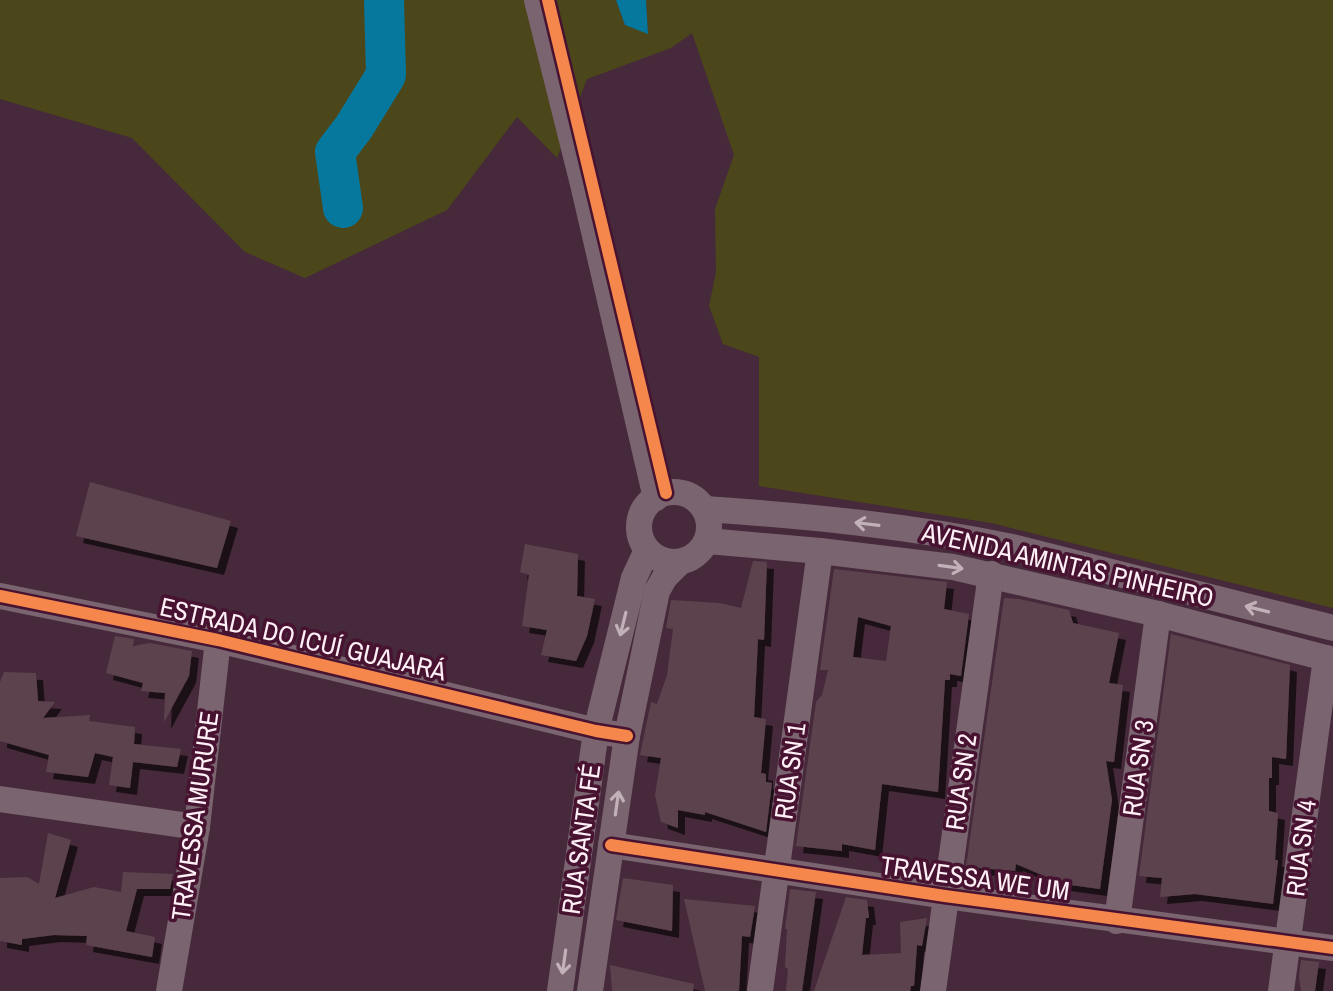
<svg xmlns="http://www.w3.org/2000/svg" width="1333" height="991" viewBox="0 0 1333 991" font-family="'Archivo Narrow',sans-serif">
<style>
.green{fill:#4c471a}
.water{fill:#06789e}
.lines{fill:none;stroke-linecap:round;stroke-linejoin:round}
.river{stroke:#06789e;stroke-width:40}
.building{fill:#5c434d;fill-rule:evenodd;filter:url(#shadow)}
.minor{stroke:#79646f;stroke-width:26}
.cycleway-casing{stroke:#471331;stroke-width:17}
.cycleway{stroke:#f5874c;stroke-width:12}
.oneway{stroke:#c2b1b9}
.labels{text-anchor:middle;stroke-width:7;stroke-linejoin:round;paint-order:stroke}
.street-label{font-size:26px;fill:#fef0f6;stroke:#471331}
</style>
<defs>
<filter id="shadow"><feDropShadow dx="7" dy="7" stdDeviation="0" flood-color="#0009"/></filter>
</defs>
<rect width="100%" height="100%" fill="#46293a"/>
<polygon class="green" points="0,0 616,0 625,25 648,33 646,0 1333,0 1333,608 991,523 759,486 759,357 723,344 709,306 716,272 715,209 734,155 692,33 671,48 587,79 557,158 517,117 447,210 305,278 245,252 132,138 0,99"/>
<polygon class="water" points="616,0 646,0 648,34 625,25"/>
<g class="lines">
<polyline class="river" points="343,208 335,152 354,127 386,75 384,0"/>
</g>
<g class="building">
<polygon points="90,482 231,521 217,568 76,536"/>
<polygon points="525,544 578,554 577,596 595,599 587,636 576,661 541,655 547,630 522,626 529,575 520,572"/>
<polygon points="753,561 767,562 764,640 758,639 754,717 766,719 761,773 766,774 766,782 772,783 766,832 705,812 705,815 678,810 678,828 661,822 655,795 661,758 640,755 651,702 657,704 667,675 673,629 666,628 671,600 720,603 741,608"/>
<path d="M 834,569 L 947,582 L 944,609 L 969,614 L 961,676 L 950,674 L 950,680 L 945,680 L 938,792 L 882,784 L 875,850 L 842,844 L 842,851 L 796,846 L 816,702 L 822,695 L 828,670 L 820,670 ZM 858,617 L 891,626 L 886,661 L 853,657 Z"/>
<polygon points="1004,598 1019,599 1069,610 1073,623 1119,633 1109,683 1123,685 1114,762 1106,761 1112,800 1100,889 1063,884 1016,864 1015,871 966,867"/>
<polygon points="1171,634 1290,665 1286,759 1272,757 1272,778 1269,778 1269,811 1278,813 1275,860 1278,860 1273,904 1195,894 1160,897 1162,878 1139,876"/>
<polygon points="115,636 134,639 133,646 150,643 192,651 189,676 164,722 165,693 141,691 143,683 106,673"/>
<polygon points="4,672 36,673 38,701 55,702 43,718 90,715 89,721 135,727 134,744 181,749 177,767 133,762 130,788 109,785 113,757 95,753 88,777 46,772 49,755 0,741 0,682"/>
<polygon points="48,833 71,840 55,898 94,887 121,892 123,872 173,874 170,889 137,889 126,931 155,937 152,957 86,945 87,936 54,935 22,939 22,945 0,941 0,878 27,877 39,884"/>
<polygon points="623,878 673,885 672,931 616,920"/>
<polygon points="790,889 816,892 802,991 786,991 788,969 785,967 787,929 785,929"/>
<polygon points="846,897 867,900 869,918 866,918 862,955 901,953 900,922 927,918 922,946 917,945 914,986 911,986 910,991 814,991"/>
<polygon points="684,899 755,906 750,937 742,936 739,991 705,991"/>
<polygon points="1301,960 1319,962 1315,991 1301,991 1299,976"/>
<polygon points="610,965 694,984 693,991 612,991"/>
</g>
<g class="lines">
<g class="minor">
<polyline points="537,0 583,184 656,498"/>
<circle cx="674" cy="527" r="35"/>
<path d="M 705,509 C 808,516 911,526 1012,547 L 1333,628"/>
<polyline points="707,541 820,551 953,567 1158,614 1333,660"/>
<polyline points="0,596 218,640 596,731 627,736"/>
<polyline points="0,799 197,827"/>
<polyline points="611,845 945,896 1333,948"/>
<polyline points="1117,921 1158,614"/>
<polyline points="169,991 197,827 218,640"/>
<polyline points="560,991 596,731 634,578 647,550"/>
<polyline points="590,991 627,736 657,591 665,577 680,562"/>
<polyline points="760,991 820,551"/>
<polyline points="933,991 991,574"/>
<polyline points="1281,991 1326,658"/>
</g>
<g class="cycleway-casing">
<g id="cycleway">
<polyline points="548,0 666,493"/>
<polyline points="0,596 218,640 596,731 627,736"/>
<polyline points="611,845 945,896 1333,948"/>
</g>
</g>
<use href="#cycleway" class="cycleway"/>
</g>
<defs><path id="oneway-shaft" d="M-6 0H5M1.5-3L5.5 0L1.5 3" fill="none" stroke-width="1.6" stroke-linecap="round" stroke-linejoin="round" transform="scale(2)"/></defs>
<g class="oneway">
<use href="#oneway-shaft" transform="translate(867 524) rotate(-173)"/>
<use href="#oneway-shaft" transform="translate(951 567) rotate(8)"/>
<use href="#oneway-shaft" transform="translate(1257 609) rotate(-166)"/>
<use href="#oneway-shaft" transform="translate(623 624) rotate(104)"/>
<use href="#oneway-shaft" transform="translate(617 803) rotate(-82)"/>
<use href="#oneway-shaft" transform="translate(564 962) rotate(98)"/>
</g>
<g class="labels">
<g class="street-label">
<text transform="translate(1068 565) rotate(13)" y="9">AVENIDA AMINTAS PINHEIRO</text>
<text transform="translate(303 639) rotate(13)" y="9">ESTRADA DO ICUÍ GUAJARÁ</text>
<text transform="translate(1138 768) rotate(-82)" y="9">RUA SN 3</text>
<text transform="translate(790 771) rotate(-82)" y="9">RUA SN 1</text>
<text transform="translate(961 782) rotate(-82)" y="9">RUA SN 2</text>
<text transform="translate(195 816) rotate(-82)" y="9">TRAVESSA MURURE</text>
<text transform="translate(581 839) rotate(-82)" y="9">RUA SANTA FÉ</text>
<text transform="translate(1301 848) rotate(-83)" y="9">RUA SN 4</text>
<text transform="translate(975 878) rotate(8)" y="9">TRAVESSA WE UM</text>
</g>
</g>
</svg>
